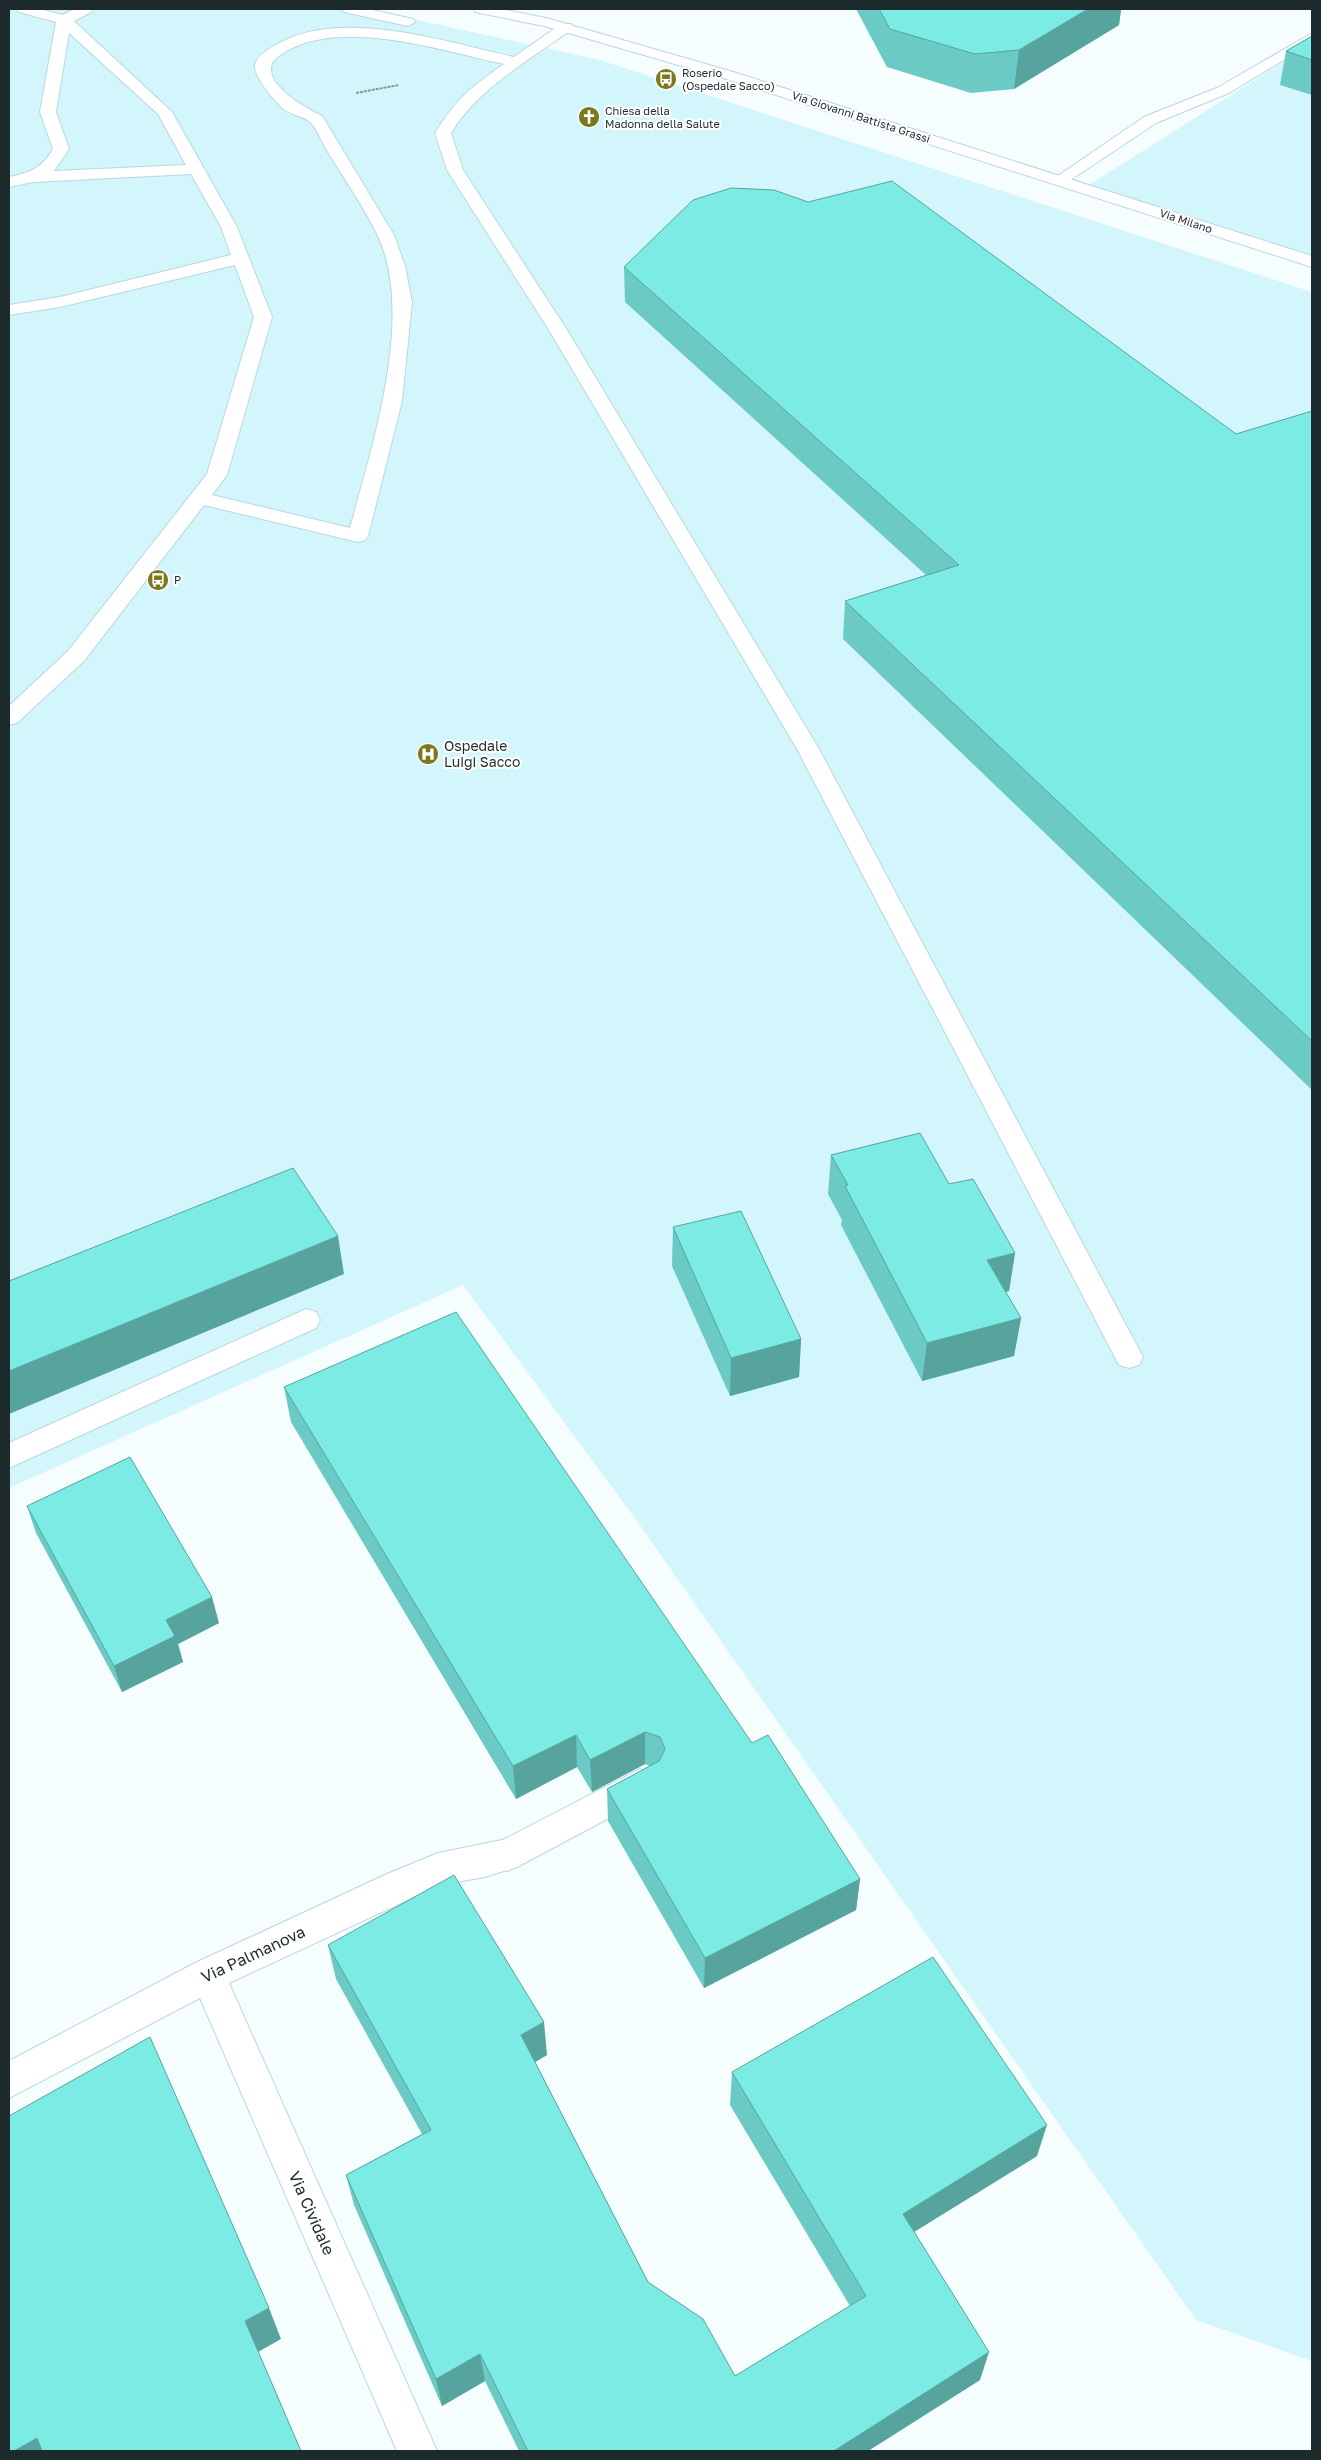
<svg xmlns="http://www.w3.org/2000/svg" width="1321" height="2460" viewBox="0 0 1321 2460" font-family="'Golos Text',sans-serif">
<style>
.built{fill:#d3f6fc}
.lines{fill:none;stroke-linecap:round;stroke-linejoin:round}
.service-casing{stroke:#b7d8de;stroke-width:2}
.minor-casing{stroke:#b7d8de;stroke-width:2}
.secondary-casing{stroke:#b7d8de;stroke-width:2}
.path{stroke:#8c9697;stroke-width:2;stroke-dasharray:3 1;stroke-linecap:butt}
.service{fill:#fff;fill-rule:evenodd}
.minor{fill:#fff;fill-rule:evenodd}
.secondary{fill:#fff;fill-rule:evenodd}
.wall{fill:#6bcac3}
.shaded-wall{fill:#57a49f}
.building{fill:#7cebe3;stroke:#57a49f}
.labels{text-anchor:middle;stroke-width:4;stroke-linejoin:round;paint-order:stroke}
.far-poi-label{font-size:11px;fill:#1d2a2c;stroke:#fff;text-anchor:start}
.far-street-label{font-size:11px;fill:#1d2a2c;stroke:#fff}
.poi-label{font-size:14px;fill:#1d2a2c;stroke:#fff;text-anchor:start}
.near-street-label{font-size:16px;fill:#1d2a2c;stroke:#fff}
</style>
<rect width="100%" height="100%" fill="#f6fdfe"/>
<g class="built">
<polygon points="9,9 367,9 600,60 1312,292 1312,2361 1196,2320 642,1528 463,1285 9,1488"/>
<polygon points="1312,44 1312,255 1089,185"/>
</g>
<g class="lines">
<g class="service-casing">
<g id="service">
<path d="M 17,9 L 40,9 L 62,15 L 75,9 L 93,9 L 91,12 L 74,21 L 172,112 L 237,227 L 272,317 L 227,475 L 212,495 L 350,528 C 372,446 416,314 377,234 C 363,205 343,177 326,149 C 321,141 317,128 310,122 C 303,116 292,115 285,110 C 276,103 253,76 255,65 C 257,56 267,50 274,46 C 338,6 446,42 514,57 L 561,24 L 571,24 L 573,27 L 571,30 C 528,61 479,87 451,133 L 463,170 L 567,330 L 819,749 L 1143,1357 L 1139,1365 L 1129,1368 L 1119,1365 L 797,749 L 549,330 L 447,170 L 435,133 C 457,98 471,87 504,64 C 443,51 341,17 285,52 C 278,57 271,60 271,69 C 271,89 306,108 322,116 L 324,119 L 394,235 L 405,266 L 412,302 L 402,401 L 368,536 L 365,540 L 358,542 L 204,505 L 84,661 L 17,723 L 9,725 L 9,706 L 68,651 L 207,474 L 254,317 L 235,265 L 60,307 L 9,315 L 9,305 L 60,297 L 231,255 L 221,227 L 191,174 L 33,182 L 9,187 L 9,177 C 30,173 42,168 53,149 L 40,112 L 56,22 L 19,12 ZM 69,33 L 158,114 L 186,165 L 54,171 L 69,149 L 56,112 Z"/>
<polygon points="342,9 368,9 413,19 415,22 408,26 344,12"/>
<polygon points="1312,33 1312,43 1229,93 1156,123 1066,183 1054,183 1052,180 1144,117 1219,87"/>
<polygon points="306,1309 316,1312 320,1320 316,1328 9,1468 9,1443"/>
<polygon points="640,1769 652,1773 657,1784 652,1795 519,1866 507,1871 495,1866 490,1855 495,1844"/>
</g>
</g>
<g class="minor-casing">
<polygon id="minor" points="507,1839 519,1844 524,1855 519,1866 485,1877 440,1885 229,1983 437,2451 397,2451 200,1998 9,2098 9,2061 195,1963 387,1874 438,1853"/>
</g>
<g class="secondary-casing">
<polygon id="secondary" points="473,9 501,9 546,18 730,71 1312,256 1312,267 720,77 544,26 475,12"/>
</g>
<polyline class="path" points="356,93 399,85"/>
<use href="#service" class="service"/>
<use href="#minor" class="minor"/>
<use href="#secondary" class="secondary"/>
</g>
<g class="wall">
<polygon points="856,9 1121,9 1119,25 1014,89 971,93 887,67"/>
<polygon points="1312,36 1312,95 1280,85 1286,51"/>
<polygon points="624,267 1236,434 1312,411 1312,1090 843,639 845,601 926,575 625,302"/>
<polygon points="831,1155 949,1184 1015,1253 1009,1291 1006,1292 1021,1318 1014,1356 922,1381 841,1225 842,1220 828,1194"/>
<polygon points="673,1227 801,1339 799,1377 730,1396 672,1266"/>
<polygon points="284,1387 752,1743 860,1879 856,1910 704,1988 608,1821 607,1789 650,1766 645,1764 592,1792 577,1767 516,1799 291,1422"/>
<polygon points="27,1506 219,1623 178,1644 183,1662 122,1692 36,1533"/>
<polygon points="328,1945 547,2055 535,2062 648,2282 735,2376 850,2306 730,2105 732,2072 1037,2156 914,2232 980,2380 868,2451 519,2451 485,2381 442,2406 354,2205 346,2175 422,2134 336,1979"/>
</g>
<g class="shaded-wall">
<polygon points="1088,9 1121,9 1119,25 1014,89 1019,50"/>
<polygon points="338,1236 344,1274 9,1414 9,1371"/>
<polygon points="1015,1253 1009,1291 981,1299 987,1260"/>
<polygon points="1021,1318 1014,1356 922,1381 927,1343"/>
<polygon points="801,1339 799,1377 730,1396 731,1358"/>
<polygon points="212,1597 219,1623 178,1644 183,1662 122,1692 114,1666 166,1620"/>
<polygon points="645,1732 645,1764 592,1792 590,1760"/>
<polygon points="576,1735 577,1767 516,1799 513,1766"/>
<polygon points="860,1879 856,1910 704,1988 705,1958"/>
<polygon points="544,2022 547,2055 525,2068 521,2035"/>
<polygon points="1047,2125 1037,2156 896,2243 903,2214"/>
<polygon points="269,2308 281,2339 258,2352 245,2321"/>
<polygon points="989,2352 980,2380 868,2451 834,2451"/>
<polygon points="480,2354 485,2381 442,2406 436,2379"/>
<polygon points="37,2438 46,2451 14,2451"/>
</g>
<g class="building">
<polygon points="879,9 1088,9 1019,50 975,54 890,29"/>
<polygon points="1312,36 1312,60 1286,51"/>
<polygon points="892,181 1236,434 1312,411 1312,1041 845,601 959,565 624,267 693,200 731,188 774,190 808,202"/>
<polygon points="920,1133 949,1184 973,1179 1015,1253 987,1260 1021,1318 927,1343 845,1186 848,1185 831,1155"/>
<polygon points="293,1168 338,1236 9,1371 9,1281"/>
<polygon points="741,1211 801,1339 731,1358 673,1227"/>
<polygon points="456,1312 752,1743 768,1735 860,1879 705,1958 607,1789 659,1761 665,1749 660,1737 645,1732 590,1760 576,1735 513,1766 284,1387"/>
<polygon points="130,1457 212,1597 166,1620 175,1636 114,1666 27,1506"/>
<polygon points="454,1875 544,2022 521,2035 648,2282 703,2319 735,2376 866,2296 732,2072 933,1957 1047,2125 903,2214 989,2352 834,2451 528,2451 480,2354 436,2379 346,2175 431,2130 328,1945"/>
<polygon points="150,2037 269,2308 245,2321 301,2451 42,2451 37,2438 14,2451 9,2451 9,2116"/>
</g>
<defs>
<g id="bus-disc" transform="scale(1.125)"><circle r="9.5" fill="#7c781e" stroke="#fff"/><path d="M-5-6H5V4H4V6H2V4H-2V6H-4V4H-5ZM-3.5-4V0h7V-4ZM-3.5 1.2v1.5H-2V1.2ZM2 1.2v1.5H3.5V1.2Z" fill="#fff"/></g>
<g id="church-disc" transform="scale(1.125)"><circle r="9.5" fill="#7c781e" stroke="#fff"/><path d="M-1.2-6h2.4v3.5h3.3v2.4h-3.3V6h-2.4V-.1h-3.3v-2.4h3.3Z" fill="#fff"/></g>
<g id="hospital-disc" transform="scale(1.125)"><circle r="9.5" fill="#7c781e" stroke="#fff"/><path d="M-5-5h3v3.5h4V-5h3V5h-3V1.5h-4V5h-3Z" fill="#fff"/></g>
</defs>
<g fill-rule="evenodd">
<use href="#bus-disc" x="666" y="79"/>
<use href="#church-disc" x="589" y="117"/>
<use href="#bus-disc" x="158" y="580"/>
<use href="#hospital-disc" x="428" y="754"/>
</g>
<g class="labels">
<g class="far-poi-label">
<text x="682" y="77">Roserio<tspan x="682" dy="13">(Ospedale Sacco)</tspan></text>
<text x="605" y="115">Chiesa della<tspan x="605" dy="13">Madonna della Salute</tspan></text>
<text x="174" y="584">P</text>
</g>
<g class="far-street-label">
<text transform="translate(861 117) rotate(18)" y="4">Via Giovanni Battista Grassi</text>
<text transform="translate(1186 221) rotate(18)" y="4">Via Milano</text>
</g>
<g class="poi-label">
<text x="444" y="751">Ospedale<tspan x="444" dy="16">Luigi Sacco</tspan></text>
</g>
<g class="near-street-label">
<text transform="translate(253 1954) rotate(-25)" y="6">Via Palmanova</text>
<text transform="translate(312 2213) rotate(66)" y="6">Via Cividale</text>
</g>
</g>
<rect width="1321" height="2460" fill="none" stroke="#1d2a2c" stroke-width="20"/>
</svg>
